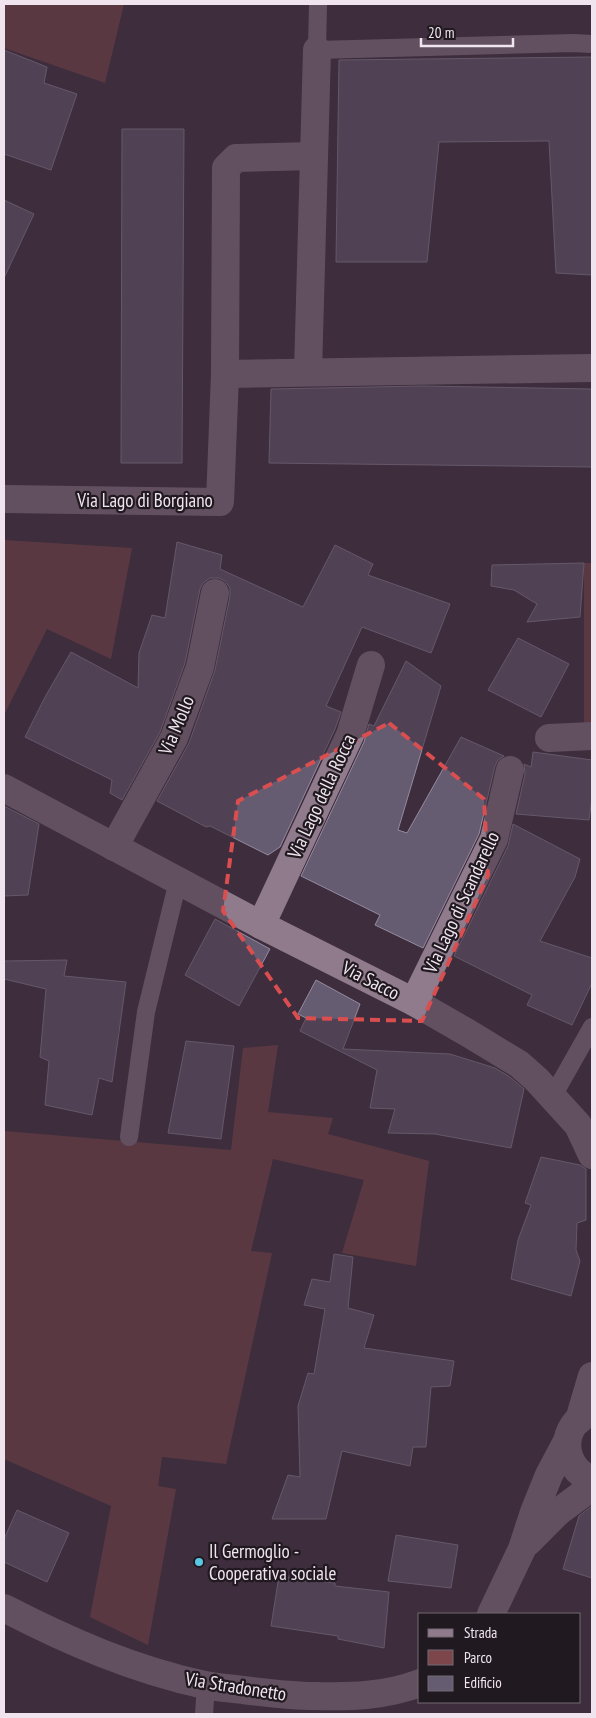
<svg xmlns="http://www.w3.org/2000/svg" width="596" height="1718" viewBox="0 0 596 1718" font-family="'PT Sans Narrow',sans-serif">
<style>
.green{fill:#7c464a}
.building{fill:#665c71;stroke:#958aa0}
.lines{fill:none;stroke-linecap:round;stroke-linejoin:round}
.lane{stroke:#8f7b8c;stroke-width:18}
.street{stroke:#8f7b8c;stroke-width:28}
.marked{fill:none;stroke:#db4e50;stroke-width:4;stroke-dasharray:10 6;stroke-linejoin:round}
.poi-dot{fill:#58c9e3;stroke:#201920;stroke-width:2}
.labels{text-anchor:middle;stroke-width:4.5;stroke-linejoin:round;paint-order:stroke}
.street-label{font-size:19px;fill:#f0e5ef;stroke:#201920}
.poi-label{font-size:19px;fill:#f0e5ef;stroke:#201920;text-anchor:start}
</style>
<rect width="100%" height="100%" fill="#3e2e3d"/>
<g class="green">
<polygon points="4,4 124,4 105,83 4,48"/>
<polygon points="4,540 132,548 111,659 47,629 4,715"/>
<polygon points="584,563 592,563 592,726 584,727"/>
<polygon points="278,1045 268,1112 333,1118 328,1134 429,1161 416,1266 342,1253 364,1180 273,1159 251,1251 272,1253 226,1464 162,1457 158,1486 176,1489 148,1645 90,1617 111,1506 4,1459 4,1131 231,1150 243,1048"/>
</g>
<g class="building">
<polygon points="4,50 47,67 44,83 77,94 51,170 4,154"/>
<polygon points="592,57 592,275 556,273 549,141 439,142 427,262 336,262 339,60"/>
<polygon points="122,129 184,129 182,463 121,463"/>
<polygon points="4,200 34,214 4,278"/>
<polygon points="422,386 592,389 592,467 269,463 271,389"/>
<polygon points="177,542 222,555 220,569 303,607 335,545 373,564 368,575 450,604 431,653 362,627 326,706 341,712 335,729 280,847 268,855 210,826 206,827 157,801 189,743 215,670 230,596 230,588 225,581 219,578 210,578 203,583 200,589 185,663 160,732 122,800 110,793 112,780 25,737 45,697 71,652 138,688 139,653 152,615 165,618"/>
<polygon points="584,563 580,617 527,622 537,604 514,590 491,586 492,565"/>
<polygon points="518,638 569,664 541,717 488,690"/>
<polygon points="406,661 441,686 398,830 407,833 461,737 504,756 498,760 495,766 479,834 423,948 375,925 380,915 301,876 364,742 369,724 374,726"/>
<polygon points="533,752 592,760 592,797 589,820 516,814 525,774 524,764 531,767"/>
<polygon points="4,806 39,824 28,895 4,896"/>
<polygon points="513,824 580,859 575,877 540,941 592,958 592,983 572,1025 527,1005 532,995 454,956 508,846"/>
<polygon points="215,919 270,949 239,1006 185,975"/>
<polygon points="67,960 64,976 126,982 112,1082 99,1078 92,1115 45,1105 49,1061 40,1057 46,989 4,979 4,961"/>
<polygon points="316,980 360,1004 343,1049 450,1054 495,1068 510,1077 524,1089 511,1148 435,1134 388,1133 395,1109 370,1108 377,1070 300,1031 306,1018 298,1014"/>
<polygon points="186,1041 234,1046 221,1139 168,1133"/>
<polygon points="541,1157 580,1165 586,1169 586,1220 577,1223 576,1250 580,1261 571,1296 511,1279 518,1240 531,1205 525,1203"/>
<polygon points="334,1254 353,1257 348,1308 374,1315 364,1348 454,1361 450,1386 431,1387 426,1447 413,1447 410,1466 342,1451 326,1519 272,1519 288,1475 300,1477 298,1406 308,1373 314,1374 325,1309 304,1305 312,1279 330,1282"/>
<polygon points="592,1506 592,1578 563,1569 579,1516"/>
<polygon points="17,1510 69,1533 47,1582 4,1562 4,1539"/>
<polygon points="396,1535 458,1545 451,1588 388,1581"/>
<polygon points="279,1576 335,1583 335,1586 389,1592 384,1648 338,1639 338,1636 271,1626"/>
</g>
<g class="lines">
<g class="lane">
<polyline points="318,4 317,50 573,43 592,44"/>
<polyline points="553,1096 592,1027"/>
<polyline points="129,1137 146,1012 178,881"/>
<polyline points="204,1714 206,1685"/>
</g>
<g class="street">
<polyline points="308,372 317,50"/>
<polyline points="225,374 592,368"/>
<polyline points="4,499 220,502 225,374 226,168 236,158 314,156"/>
<polyline points="549,738 592,736"/>
<polyline points="4,788 261,925 414,1002 468,1033 519,1064 537,1080 578,1125 592,1155"/>
<polyline points="114,847 174,738 200,667 215,593"/>
<polyline points="261,925 350,735 371,665"/>
<polyline points="414,1002 494,839 510,770"/>
<path d="M 592,1412 C 558,1424 560,1467 592,1480"/>
<polyline points="579,1420 592,1376"/>
<polyline points="528,1542 558,1512 592,1487"/>
<path d="M 4,1608 C 68,1641 134,1670 205,1685 C 218,1688 231,1688 243,1690 C 267,1693 291,1696 315,1696 C 351,1697 386,1696 420,1683"/>
<polyline points="491,1614 522,1549 534,1512 549,1475 567,1441"/>
</g>
</g>
<path d="M0 0H596V1718H0ZM 389,723 L 484,799 L 488,875 L 422,1021 L 298,1018 L 223,911 L 238,801 Z" fill="#3e2e3d" fill-opacity=".55" fill-rule="evenodd"/>
<path class="marked" d="M 389,723 L 484,799 L 488,875 L 422,1021 L 298,1018 L 223,911 L 238,801 Z"/>
<circle class="poi-dot" cx="199" cy="1562" r="5"/>
<g class="labels">
<g class="street-label">
<text x="145" y="507">Via Lago di Borgiano</text>
<text transform="translate(176 725) rotate(-67)" y="7">Via Mollo</text>
<text transform="translate(321 796) rotate(-65)" y="7">Via Lago della Rocca</text>
<text transform="translate(461 902) rotate(-65)" y="7">Via Lago di Scandarello</text>
<text transform="translate(371 980) rotate(27)" y="7">Via Sacco</text>
<text transform="translate(236 1686) rotate(9)" y="7">Via Stradonetto</text>
</g>
<g class="poi-label">
<text x="209" y="1558">Il Germoglio -<tspan x="209" dy="22">Cooperativa sociale</tspan></text>
</g>
</g>
<rect width="596" height="1718" fill="none" stroke="#f0e5ef" stroke-width="10"/>
<rect x="418" y="1613" width="162" height="90" fill="#201920" stroke="#736b73"/>
<rect x="428" y="1629" width="25" height="8" fill="#8f7b8c" stroke="#736b73"/>
<text x="464" y="1638" font-size="15" fill="#f0e5ef">Strada</text>
<rect x="428" y="1650" width="25" height="15" fill="#7c464a" stroke="#736b73"/>
<text x="464" y="1663" font-size="15" fill="#f0e5ef">Parco</text>
<rect x="428" y="1676" width="25" height="15" fill="#665c71" stroke="#736b73"/>
<text x="464" y="1688" font-size="15" fill="#f0e5ef">Edificio</text>
<path d="M421 38v8h92v-8" fill="none" stroke="#f0e5ef" stroke-width="2.5"/>
<text x="428" y="38" font-size="15" fill="#f0e5ef" stroke="#201920" stroke-width="4" paint-order="stroke">20 m</text>
</svg>
